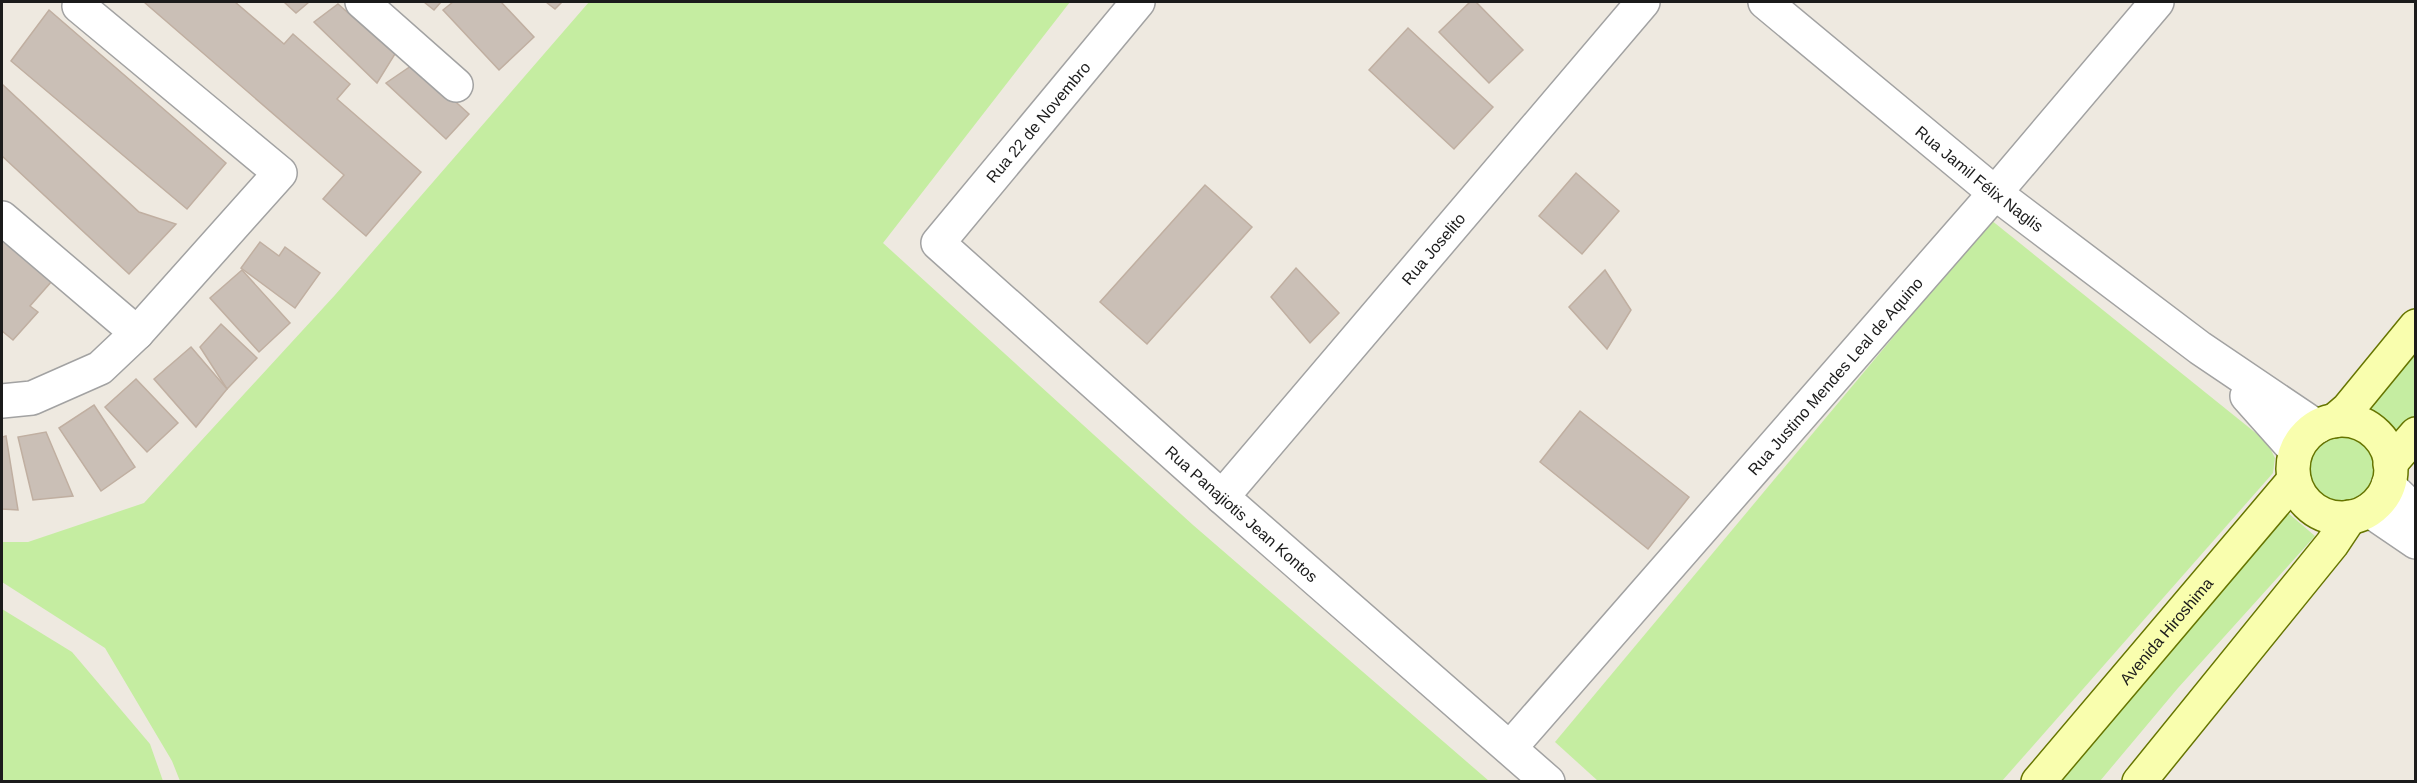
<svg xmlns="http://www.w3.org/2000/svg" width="2417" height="783" viewBox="0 0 2417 783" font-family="Helvetica,sans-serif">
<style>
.grass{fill:#c5eda1}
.building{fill:#cabfb6;stroke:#c0afa1;stroke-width:1.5}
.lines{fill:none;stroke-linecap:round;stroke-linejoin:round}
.minor-casing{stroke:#a2a2a2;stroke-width:36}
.tertiary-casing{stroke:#a2a2a2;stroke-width:36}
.secondary-casing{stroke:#667500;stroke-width:36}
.minor{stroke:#fff;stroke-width:33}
.tertiary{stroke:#fff;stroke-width:33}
.secondary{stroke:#f9feae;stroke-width:33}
.labels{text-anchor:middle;stroke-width:4.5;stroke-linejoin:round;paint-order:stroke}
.street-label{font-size:16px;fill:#1b1b1b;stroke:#fff}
</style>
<rect width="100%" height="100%" fill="#eee9e0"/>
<g class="grass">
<polygon points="589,2 1070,2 883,243 1193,525 1489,781 180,781 172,761 105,648 2,582 2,542 28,542 144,503 335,295"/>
<polygon points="1991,220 2267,442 2275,458 2273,473 2002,781 1598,781 1555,742"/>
<polygon points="2415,338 2415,415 2392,444 2352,413"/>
<circle cx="2342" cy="468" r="36"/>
<polygon points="2281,507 2315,536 2178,688 2100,781 2056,782"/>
<polygon points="2,609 72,652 150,744 163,781 2,781"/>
</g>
<g class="building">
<polygon points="144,2 235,2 284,44 293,34 350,84 337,99 421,172 366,236 323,199 344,175"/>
<polygon points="284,2 309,2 296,13"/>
<polygon points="424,2 441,2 434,10"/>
<polygon points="453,2 501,2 534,37 499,70 443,10"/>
<polygon points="546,2 562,2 555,9"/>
<polygon points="1470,2 1476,2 1523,50 1489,83 1439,32"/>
<polygon points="338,4 395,54 377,83 314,22"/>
<polygon points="49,10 226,163 187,209 11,61"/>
<polygon points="1408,28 1493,107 1454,149 1369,70"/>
<polygon points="414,64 469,114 446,139 386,83"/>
<polygon points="2,84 139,212 176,224 129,274 2,156"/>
<polygon points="1576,173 1619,211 1582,254 1539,216"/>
<polygon points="1205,185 1252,227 1147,344 1100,302"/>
<polygon points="2,236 52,281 30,306 38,312 13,340 2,331"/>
<polygon points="260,242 279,256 285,247 320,273 295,308 241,268"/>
<polygon points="1296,268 1339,313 1310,343 1271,297"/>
<polygon points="242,270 290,323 259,352 210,298"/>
<polygon points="1605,270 1631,310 1607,349 1569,307"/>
<polygon points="221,324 257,358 227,389 200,347"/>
<polygon points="191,347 227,389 196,427 154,379"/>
<polygon points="136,379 178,423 147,452 105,407"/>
<polygon points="94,405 135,467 101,491 59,428"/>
<polygon points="1580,411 1689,497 1648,549 1540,462"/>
<polygon points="46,432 73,496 33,500 18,437"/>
<polygon points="6,436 18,510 2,509 2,437"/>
</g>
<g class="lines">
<g class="minor-casing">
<g id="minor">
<polyline points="362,2 456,85"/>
<path id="s1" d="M 1138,2 L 938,243 L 1222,497 L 1548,782"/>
<path id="s2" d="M 1765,2 L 1995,193 L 2200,348 L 2317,427"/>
<polyline points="2,218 137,333"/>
<polyline points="2247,396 2296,451"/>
<polyline points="2,401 32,398 100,368 137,333 280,173 79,6"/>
<path id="s3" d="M 1222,497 L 1643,2"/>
<path id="s4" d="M 1510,748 L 1995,193 L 2157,2"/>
</g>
</g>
<g class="tertiary-casing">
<g id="tertiary">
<polyline points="2388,485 2416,512"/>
<polyline points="2369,510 2416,542"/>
</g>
</g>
<g class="secondary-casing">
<g id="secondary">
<circle cx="2342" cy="469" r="49"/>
<polyline points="2334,421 2348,409 2416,326"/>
<polyline points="2390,464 2416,434"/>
<path id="s5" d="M 2038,782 L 2294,480"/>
<polyline points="2139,782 2332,544 2350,517"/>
</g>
</g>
<use href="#minor" class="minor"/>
<use href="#tertiary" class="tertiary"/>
<use href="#secondary" class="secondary"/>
</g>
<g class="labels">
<g class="street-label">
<text transform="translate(1038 122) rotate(-50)" y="6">Rua 22 de Novembro</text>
<text dy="6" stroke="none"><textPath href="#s2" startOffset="278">Rua Jamil Félix Naglis</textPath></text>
<text dy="6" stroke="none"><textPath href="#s3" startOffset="326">Rua Joselito</textPath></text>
<text dy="6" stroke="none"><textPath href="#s4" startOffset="494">Rua Justino Mendes Leal de Aquino</textPath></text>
<text dy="6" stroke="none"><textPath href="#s1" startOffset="720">Rua Panajiotis Jean Kontos</textPath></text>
<text dy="6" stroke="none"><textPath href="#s5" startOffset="198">Avenida Hiroshima</textPath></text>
</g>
</g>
<rect width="2417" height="783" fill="none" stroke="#1b1b1b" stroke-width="6"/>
</svg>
